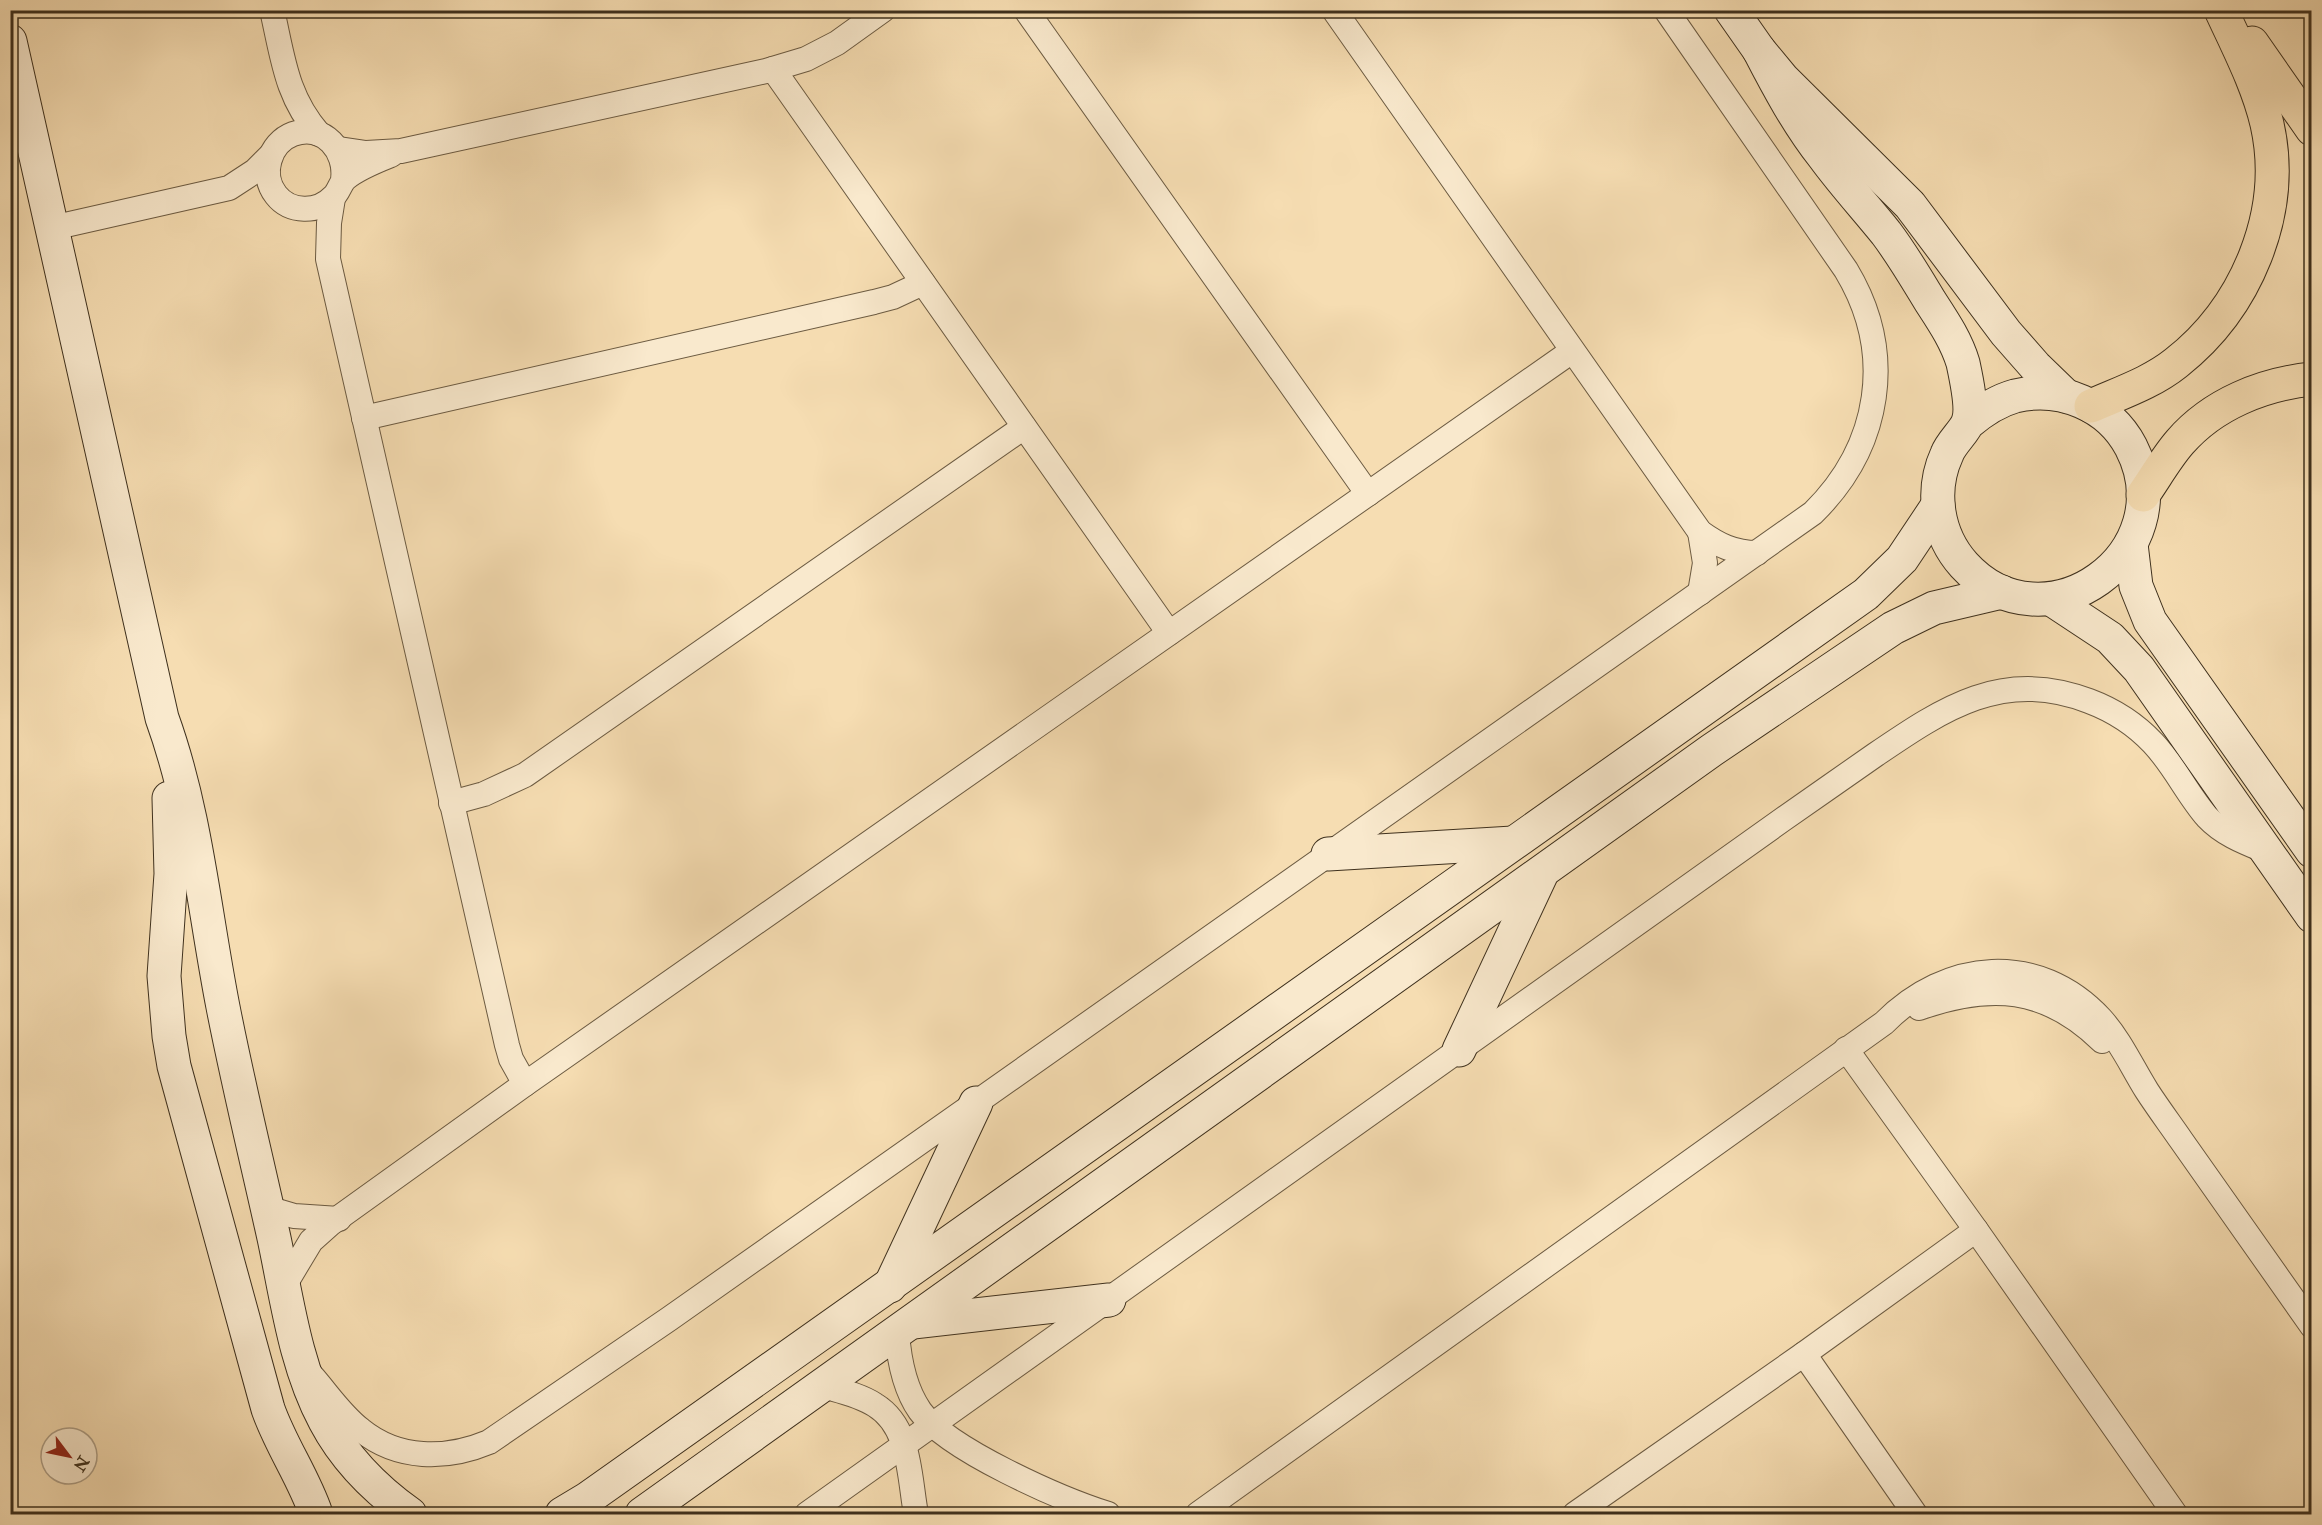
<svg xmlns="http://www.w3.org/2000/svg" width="2322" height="1525" viewBox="0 0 2322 1525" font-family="'IM FELL Double Pica',serif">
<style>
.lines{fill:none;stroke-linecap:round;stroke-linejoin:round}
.street-casing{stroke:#6c5b42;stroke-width:26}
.secondary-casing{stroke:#3e301d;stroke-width:35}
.highway-casing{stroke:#3e301d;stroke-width:35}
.street{stroke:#f9e9cd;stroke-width:24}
.secondary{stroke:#f9e9cd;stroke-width:33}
.highway{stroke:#f6ddb2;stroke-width:33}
</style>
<rect width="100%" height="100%" fill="#f6ddb2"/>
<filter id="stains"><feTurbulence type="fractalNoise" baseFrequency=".00333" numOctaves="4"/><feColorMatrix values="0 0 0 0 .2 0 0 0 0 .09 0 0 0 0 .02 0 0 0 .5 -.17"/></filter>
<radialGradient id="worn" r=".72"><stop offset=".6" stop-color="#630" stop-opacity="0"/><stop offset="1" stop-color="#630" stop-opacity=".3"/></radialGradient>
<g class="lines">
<g class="street-casing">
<g id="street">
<path d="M 272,10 C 283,58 286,96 319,134"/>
<polyline points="1026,10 1368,494"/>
<path d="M 1334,10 L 1700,532 C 1718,545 1734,553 1757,553"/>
<polyline points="773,69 1169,633"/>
<polyline points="339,149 366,153 401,151 766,71 806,59 837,43 883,10"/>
<path d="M 343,180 C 347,151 324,123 293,134 C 269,143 260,175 276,195 C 290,213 318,213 333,197 C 339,192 340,183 346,178 C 358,168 376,161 391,155"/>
<polyline points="333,198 329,223 328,259 507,1045 511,1059 525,1084"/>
<polyline points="52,228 229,188 255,171 270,156"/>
<polyline points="364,418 874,302 893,297 923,283"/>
<polyline points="1700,593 1705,563 1700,532"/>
<polyline points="451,803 484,794 525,775 1024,427"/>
<path d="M 1919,1008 C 1990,983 2046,986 2102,1041"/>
<polyline points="1846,1049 1976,1230 2175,1514"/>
<polyline points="267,1208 294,1216 339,1219"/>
<polyline points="284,1286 311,1241 330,1224 525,1084 1572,351"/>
<path d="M 897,1333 C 899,1360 904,1388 920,1411 C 948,1450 1061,1499 1108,1514"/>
<polyline points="1804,1354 1915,1514"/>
<path d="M 311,1375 C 327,1393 342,1416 361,1430 C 398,1460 446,1460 489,1442 L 669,1319 L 1813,513 C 1881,446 1896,353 1846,270 L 1666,10"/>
<path d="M 823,1386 C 840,1391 860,1395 875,1405 C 911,1427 909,1477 916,1514"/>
<path d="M 807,1514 L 1782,820 C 1813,798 1844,777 1875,755 C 1944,708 2003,668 2089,701 C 2113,710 2136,725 2153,743 C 2174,765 2187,794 2207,817 C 2223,834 2244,842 2266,851"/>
<path d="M 1198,1514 L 1884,1023 C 1946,960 2038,951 2101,1019 C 2120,1040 2132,1067 2147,1091 C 2158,1108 2170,1124 2181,1140 C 2225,1202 2268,1264 2312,1326"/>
<polyline points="1575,1514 1804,1354 1976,1230"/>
</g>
</g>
<g class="secondary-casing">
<g id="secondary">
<polyline points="1731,10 1759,50 1783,79 1910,205 2006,333 2035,366 2066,396"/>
<path d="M 10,41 L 162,718 C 196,812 204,910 223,1007 C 238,1084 257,1161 274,1238 C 287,1299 295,1365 325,1421 C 345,1459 375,1489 410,1514"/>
<path d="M 1759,50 C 1778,87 1798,124 1824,157 C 1843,183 1865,207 1886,233 C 1902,254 1916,278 1930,301 C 1943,321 1956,340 1963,363 C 1966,377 1973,409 1968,422 C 1965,431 1951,443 1947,454 C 1930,491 1937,535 1964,565 C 2045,654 2186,553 2131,447 C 2109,405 2060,385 2015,396 C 1997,401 1982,411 1968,423"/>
<polyline points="2131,544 2136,586 2150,621 2312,851"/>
<polyline points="2051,599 2110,638 2139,669 2312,916"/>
<path d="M 169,798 L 171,874 L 164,976 L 169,1036 L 174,1066 L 268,1409 C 281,1446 304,1478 316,1514"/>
<polyline points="1328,854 1513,843"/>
<polyline points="1459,1050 1541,875"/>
<polyline points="890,1286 976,1103"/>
<polyline points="913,1322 1109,1300"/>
<polyline points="562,1514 587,1499 1866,594 1902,559 1938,505"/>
<polyline points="642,1514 1712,750 1893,628 1934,608 2002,592"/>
</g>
</g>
<g class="highway-casing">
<g id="highway">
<polyline points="2252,43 2312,129"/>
<path d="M 2091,406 C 2120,393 2151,383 2176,363 C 2246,308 2287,213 2267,124 C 2258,85 2238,47 2221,10"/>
<path d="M 2143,495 C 2155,478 2166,458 2180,442 C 2213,404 2263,384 2312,379"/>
</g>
</g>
<use href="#street" class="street"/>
<use href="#secondary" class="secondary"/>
<use href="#highway" class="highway"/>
</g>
<rect width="2322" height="1525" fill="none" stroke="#f6ddb2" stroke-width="36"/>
<rect x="12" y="12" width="2298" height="1501" fill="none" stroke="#3e301d" stroke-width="3"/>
<rect x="18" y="18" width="2286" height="1489" fill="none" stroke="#3e301d" stroke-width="1.5"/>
<g transform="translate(69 1456) rotate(122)"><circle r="28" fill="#f9e9cd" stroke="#ae9f87" stroke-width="1.5"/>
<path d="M0-4.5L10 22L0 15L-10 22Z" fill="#8f2418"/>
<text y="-9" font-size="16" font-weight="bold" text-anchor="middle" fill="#3e301d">N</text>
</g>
<rect width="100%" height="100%" filter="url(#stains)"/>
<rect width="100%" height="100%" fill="url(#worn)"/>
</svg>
